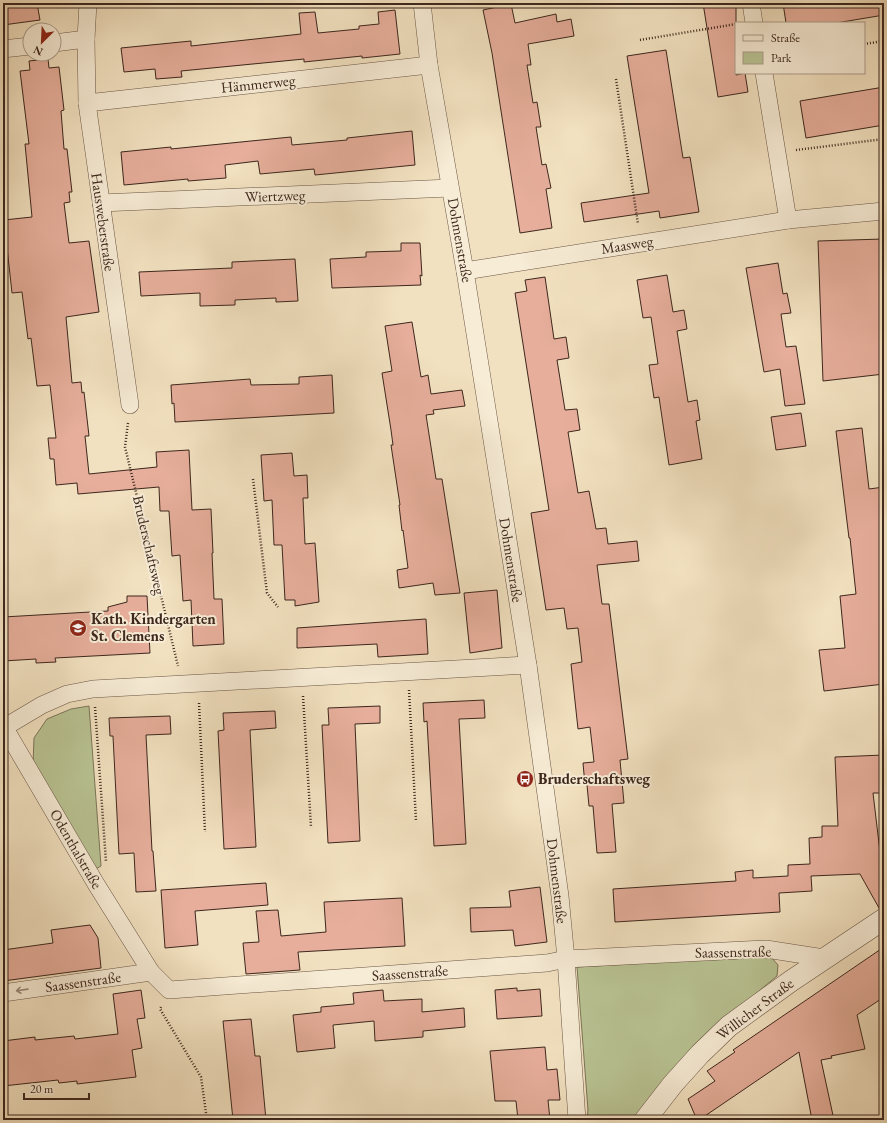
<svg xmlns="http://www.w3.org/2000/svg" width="887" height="1123" viewBox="0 0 887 1123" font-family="'EB Garamond',serif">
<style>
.green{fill:#b9c393;stroke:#7b7558}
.building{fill:#e6ae9b;stroke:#3d271d}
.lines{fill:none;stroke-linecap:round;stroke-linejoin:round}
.minor-casing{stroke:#6a5646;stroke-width:18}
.tertiary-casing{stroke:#6a5646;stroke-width:22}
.path{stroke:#3d271d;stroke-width:2.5;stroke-dasharray:1 2;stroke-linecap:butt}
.minor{stroke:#f7ecd6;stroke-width:17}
.tertiary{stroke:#f7ecd6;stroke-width:21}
.oneway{stroke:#9a8a7a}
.labels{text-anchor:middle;stroke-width:4;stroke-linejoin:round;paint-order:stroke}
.street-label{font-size:15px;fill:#3d271d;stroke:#f7ecd6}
.poi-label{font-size:15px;font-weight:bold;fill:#3d271d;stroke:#f7ecd6;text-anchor:start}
</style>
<rect width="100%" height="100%" fill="#f2e1c0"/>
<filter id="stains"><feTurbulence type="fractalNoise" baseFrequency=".005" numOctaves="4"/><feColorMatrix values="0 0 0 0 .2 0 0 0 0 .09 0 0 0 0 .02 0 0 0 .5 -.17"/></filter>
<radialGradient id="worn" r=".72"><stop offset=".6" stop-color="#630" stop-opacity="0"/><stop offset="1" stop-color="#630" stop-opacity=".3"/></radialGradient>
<g class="green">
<polygon points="89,706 101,866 94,870 33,765 34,738 47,719 71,709"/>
<polygon points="747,957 771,957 778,965 777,976 723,1021 668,1077 633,1120 587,1120 588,1110 577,967"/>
</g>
<g class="building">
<polygon points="3,3 37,3 40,20 3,25"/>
<polygon points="703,3 736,3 736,75 745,73 748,92 718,97"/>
<polygon points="783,3 884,3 884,15 836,23 786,23"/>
<polygon points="511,4 515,23 556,14 557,22 571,19 574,36 528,44 531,65 527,65 533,103 537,102 541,127 536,127 542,165 546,164 551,188 546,189 552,228 520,233 492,53 483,10"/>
<polygon points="395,10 400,54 362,58 362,56 304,62 304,59 181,71 182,77 156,79 155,69 124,72 121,48 191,41 191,46 301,34 299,13 315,12 318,33 359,29 359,26 379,24 378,12"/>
<polygon points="666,50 683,158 690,157 699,212 660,218 659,211 584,222 581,203 649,193 627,56"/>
<polygon points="48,59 49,68 59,67 64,110 61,111 64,149 67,149 72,192 69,192 70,202 64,203 69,243 89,241 99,312 66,317 72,383 81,382 82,393 84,392 89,436 85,436 89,474 157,467 156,452 189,450 192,510 211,509 213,553 212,553 214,599 222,599 224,644 193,646 191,600 183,601 180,555 172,556 169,511 160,511 159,487 78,494 77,483 56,485 54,459 50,459 48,438 56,438 50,385 37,386 31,338 28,339 22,292 12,293 4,220 32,217 25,144 29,144 20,71 30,70 29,61"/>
<polygon points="884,87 884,125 806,138 800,101"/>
<polygon points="412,131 415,165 315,175 314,169 260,174 258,161 225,165 226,178 188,181 188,179 124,185 121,152 171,147 171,149 291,137 292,145 347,140 347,138"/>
<polygon points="883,239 884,277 884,374 823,381 818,241"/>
<polygon points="401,243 420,243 422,276 420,275 421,285 332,288 330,259 366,257 366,252 401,251"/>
<polygon points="295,259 298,301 276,302 276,298 235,300 235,305 200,306 200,293 141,296 139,272 232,268 232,262"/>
<polygon points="778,263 783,294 787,293 791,313 781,314 786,347 796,346 805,404 785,406 780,369 764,372 746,268"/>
<polygon points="667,275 673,312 684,310 687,329 677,331 688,402 697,400 700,420 696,421 702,459 669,465 659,397 654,398 649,365 658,364 651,317 643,318 637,280"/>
<polygon points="545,277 554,339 566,337 569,358 557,360 565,410 577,409 580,430 568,432 578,493 589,491 596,529 606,528 608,544 637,541 639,561 597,565 602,604 609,604 628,759 620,760 624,803 612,804 616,852 597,853 593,806 589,806 587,785 585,785 583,763 594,762 590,727 578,729 571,664 582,662 578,628 567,629 564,608 546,610 531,513 549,510 515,293 527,291 525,280"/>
<polygon points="412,322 421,377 428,375 431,394 462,390 465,406 433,410 434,414 426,415 436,479 442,479 460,593 435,595 433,583 399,588 397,570 408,568 403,530 402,531 399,505 400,505 391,445 393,445 391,430 382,373 392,371 385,326"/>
<polygon points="332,375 334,413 175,422 174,403 172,404 171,385 250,379 251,385 299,384 299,377"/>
<polygon points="801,413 806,446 776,450 771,417"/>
<polygon points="862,428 869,489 884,487 884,684 824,691 819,650 845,648 840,596 856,594 850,538 849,538 836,431"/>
<polygon points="292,453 294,476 307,475 308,498 303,498 305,544 315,543 319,602 295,606 295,600 285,600 282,545 274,545 272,500 264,501 261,455"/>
<polygon points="497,590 502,648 470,653 464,593"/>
<polygon points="127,596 147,596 150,653 55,658 56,662 36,663 36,659 3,661 3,617 108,611 108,607 127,602"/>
<polygon points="426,619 428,654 378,657 377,644 297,648 297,628"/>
<polygon points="484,700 485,718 459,719 466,844 434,846 427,721 424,722 423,703"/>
<polygon points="380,706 380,723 355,724 360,841 328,843 322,725 329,725 328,708"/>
<polygon points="275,711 276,728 250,730 256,847 224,849 218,731 224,730 223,713"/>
<polygon points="170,716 171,734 146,735 152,851 153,851 156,891 136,892 134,853 119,854 113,736 110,736 109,718"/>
<polygon points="884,755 884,793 873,793 884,886 884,907 879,908 860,874 811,876 812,891 779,893 780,912 615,922 613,889 736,881 735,872 753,870 753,878 788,876 788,865 810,864 809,838 822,837 822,826 838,826 835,757"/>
<polygon points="266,883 268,905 195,911 198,945 165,948 161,890"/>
<polygon points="540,887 547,942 515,946 513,930 471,932 470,908 511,907 509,891"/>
<polygon points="402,898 405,946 298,952 300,970 246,974 243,943 259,942 256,911 278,910 281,936 326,932 324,902"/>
<polygon points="90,925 98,938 101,968 3,981 3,950 53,943 51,930"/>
<polygon points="884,947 884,997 857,1015 865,1049 831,1056 832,1058 821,1060 834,1120 812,1120 799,1052 699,1120 697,1120 688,1099 715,1081 707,1071 735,1052 733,1050"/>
<polygon points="517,988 517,991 540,989 542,1016 497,1019 495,990"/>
<polygon points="141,990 145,1018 137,1019 142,1048 132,1050 136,1077 77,1084 77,1081 59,1083 58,1080 3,1086 3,1041 35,1037 35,1040 74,1036 75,1039 118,1034 113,994"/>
<polygon points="383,990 384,1001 422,999 422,1012 464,1008 465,1027 423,1031 423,1037 375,1041 374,1021 333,1025 335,1048 297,1052 293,1015 321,1012 321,1007 354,1004 353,993"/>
<polygon points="251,1019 255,1056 260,1056 266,1120 233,1120 223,1021"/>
<polygon points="545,1047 547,1070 557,1069 560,1100 548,1100 550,1120 518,1120 516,1101 495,1101 490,1051"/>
</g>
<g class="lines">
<g class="minor-casing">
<g id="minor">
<polyline points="88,3 86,39 87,103 130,405"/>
<polyline points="422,3 429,65 465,271 528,665 560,896 566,959 577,1120"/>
<polyline points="751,3 754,23"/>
<polyline points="54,43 86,39"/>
<polyline points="3,49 30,46"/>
<polyline points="764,73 788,220"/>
<polyline points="87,103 429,65"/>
<polyline points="101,203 450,188"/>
<polyline points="465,271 788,220 884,211"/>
<polyline points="3,725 96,884 151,972 169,990 547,963 566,959 766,949 824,958"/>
<polyline points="5,727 42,705 67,694 93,689 528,665"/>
<polyline points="3,993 151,972"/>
</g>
</g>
<g class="tertiary-casing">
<polyline id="tertiary" points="645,1120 673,1084 700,1054 729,1026 791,981 884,919"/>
</g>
<g class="path">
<polyline points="640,40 736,24"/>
<polyline points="864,44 884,41"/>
<polyline points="616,79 638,224"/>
<polyline points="796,150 884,139"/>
<polyline points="128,423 125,447 178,666"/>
<polyline points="253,479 267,593 278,607"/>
<polyline points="409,690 416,821"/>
<polyline points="303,696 311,827"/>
<polyline points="199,703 205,832"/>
<polyline points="95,707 106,862"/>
<polyline points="161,1007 160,1009 201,1077 207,1120"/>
</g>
<use href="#minor" class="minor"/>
<use href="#tertiary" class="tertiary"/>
</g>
<defs><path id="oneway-shaft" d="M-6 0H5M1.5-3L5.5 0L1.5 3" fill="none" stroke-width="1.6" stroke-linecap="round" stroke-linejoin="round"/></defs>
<use class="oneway" href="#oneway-shaft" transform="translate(22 990) rotate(172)"/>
<defs>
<g id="school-disc" transform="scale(0.9)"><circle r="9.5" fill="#8f2418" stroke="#f7ecd6"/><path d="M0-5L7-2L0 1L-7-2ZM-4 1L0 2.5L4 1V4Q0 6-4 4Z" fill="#fff"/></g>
<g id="bus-disc" transform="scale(0.9)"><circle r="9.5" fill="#8f2418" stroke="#f7ecd6"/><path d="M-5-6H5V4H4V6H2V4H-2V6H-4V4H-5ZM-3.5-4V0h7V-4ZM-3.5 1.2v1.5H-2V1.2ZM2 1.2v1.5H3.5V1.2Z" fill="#fff"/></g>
</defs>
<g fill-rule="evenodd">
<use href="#school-disc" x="78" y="628"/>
<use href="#bus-disc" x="525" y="779"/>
</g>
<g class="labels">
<g class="street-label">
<text transform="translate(258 84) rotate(-6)" y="5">Hämmerweg</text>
<text transform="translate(275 196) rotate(-2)" y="5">Wiertzweg</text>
<text transform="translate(103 222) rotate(82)" y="5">Hausweberstraße</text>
<text transform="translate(460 240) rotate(80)" y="5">Dohmenstraße</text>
<text transform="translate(627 245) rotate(-9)" y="5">Maasweg</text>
<text transform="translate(149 545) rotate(77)" y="5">Bruderschaftsweg</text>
<text transform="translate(511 560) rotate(81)" y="5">Dohmenstraße</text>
<text transform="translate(76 849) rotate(60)" y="5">Odenthalstraße</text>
<text transform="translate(557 881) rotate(83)" y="5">Dohmenstraße</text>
<text transform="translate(733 952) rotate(-1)" y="5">Saassenstraße</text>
<text transform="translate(410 973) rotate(-4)" y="5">Saassenstraße</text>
<text transform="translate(83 982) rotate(-8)" y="5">Saassenstraße</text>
<text transform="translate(755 1009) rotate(-37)" y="5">Willicher Straße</text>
</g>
<g class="poi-label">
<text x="91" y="624">Kath. Kindergarten<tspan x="91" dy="17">St. Clemens</tspan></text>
<text x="538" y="784">Bruderschaftsweg</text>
</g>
</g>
<rect width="887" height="1123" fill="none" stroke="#f2e1c0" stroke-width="16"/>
<rect x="4" y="4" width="879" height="1115" fill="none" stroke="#3d271d" stroke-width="2"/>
<rect x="8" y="8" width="871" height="1107" fill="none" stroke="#3d271d"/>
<rect x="735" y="22" width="130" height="52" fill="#f7ecd6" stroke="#ad9d8c"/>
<rect x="743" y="35" width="20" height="6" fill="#f7ecd6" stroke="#ad9d8c"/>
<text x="771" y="42" font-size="12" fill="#3d271d">Straße</text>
<rect x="743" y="52" width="20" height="12" fill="#b9c393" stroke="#ad9d8c"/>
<text x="771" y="62" font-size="12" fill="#3d271d">Park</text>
<g transform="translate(42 42) rotate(204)"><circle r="19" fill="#f7ecd6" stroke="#ad9d8c"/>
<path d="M0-3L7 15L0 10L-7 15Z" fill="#8f2418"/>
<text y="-6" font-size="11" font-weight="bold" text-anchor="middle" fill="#3d271d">N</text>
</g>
<path d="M24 1093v6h65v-6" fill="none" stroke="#3d271d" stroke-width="2"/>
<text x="30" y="1093" font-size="12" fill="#3d271d" stroke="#f7ecd6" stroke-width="3" paint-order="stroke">20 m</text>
<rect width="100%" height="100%" filter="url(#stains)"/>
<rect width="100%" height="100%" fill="url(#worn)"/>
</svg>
